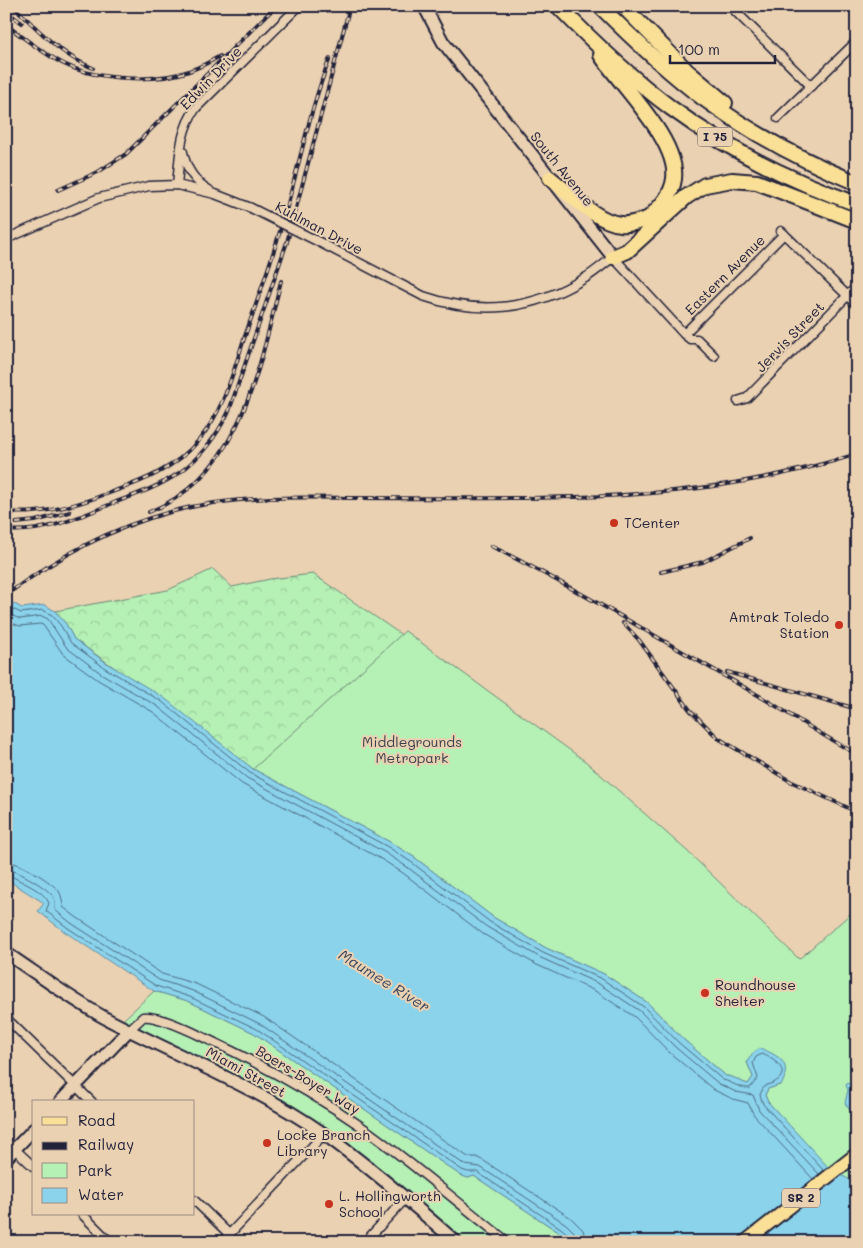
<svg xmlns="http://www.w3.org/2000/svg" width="863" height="1248" viewBox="0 0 863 1248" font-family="Mali,sans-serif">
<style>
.forest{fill:url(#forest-crowns);stroke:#6c8978}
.park{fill:#b5f0b4;stroke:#6c8978}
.water{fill:#8ad3eb;stroke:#608ca5}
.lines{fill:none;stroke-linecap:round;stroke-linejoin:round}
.shore{stroke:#4c6981;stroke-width:1}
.street-casing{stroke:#22223b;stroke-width:11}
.secondary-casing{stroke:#22223b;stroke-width:15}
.primary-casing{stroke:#22223b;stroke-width:16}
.highway-casing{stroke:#22223b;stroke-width:18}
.street{stroke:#ead1b2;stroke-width:8}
.secondary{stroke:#ead1b2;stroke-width:11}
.primary{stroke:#fadf96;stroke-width:12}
.highway{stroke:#fadf96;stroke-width:14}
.rail-casing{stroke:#22223b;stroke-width:4}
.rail{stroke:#ead1b2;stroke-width:2;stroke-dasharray:5.5;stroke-linecap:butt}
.street-bridge-casing{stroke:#22223b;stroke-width:11;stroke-linecap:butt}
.street-bridge{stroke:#ead1b2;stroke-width:8}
.poi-dot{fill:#c8321e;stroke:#ead1b2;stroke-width:2}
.labels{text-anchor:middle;stroke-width:4;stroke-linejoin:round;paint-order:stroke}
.shield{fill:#ead1b2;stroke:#5e565f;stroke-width:1}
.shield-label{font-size:12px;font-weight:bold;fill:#22223b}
.street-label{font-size:14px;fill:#22223b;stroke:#ead1b2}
.poi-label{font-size:14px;fill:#22223b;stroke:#ead1b2;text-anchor:start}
.park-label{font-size:14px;fill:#38414d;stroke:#ead1b2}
.water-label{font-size:15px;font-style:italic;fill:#37455e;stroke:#ead1b2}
</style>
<defs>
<pattern id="forest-crowns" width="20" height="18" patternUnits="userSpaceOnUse" patternTransform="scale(1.25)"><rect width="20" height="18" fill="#b5f0b4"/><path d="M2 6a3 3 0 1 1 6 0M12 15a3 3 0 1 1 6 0" fill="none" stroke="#9bce9c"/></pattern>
</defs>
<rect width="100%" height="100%" fill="#ead1b2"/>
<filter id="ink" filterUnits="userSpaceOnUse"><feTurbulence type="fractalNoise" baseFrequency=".02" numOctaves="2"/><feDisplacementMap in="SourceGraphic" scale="10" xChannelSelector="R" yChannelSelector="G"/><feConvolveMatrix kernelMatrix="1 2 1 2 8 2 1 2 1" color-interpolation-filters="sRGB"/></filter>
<g filter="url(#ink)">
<polygon class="forest" points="213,569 232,587 270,579 313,574 425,651 304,795 253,769 215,739 74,639 66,624 55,611 168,590"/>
<g class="park">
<path d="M 405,631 L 585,761 L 687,851 L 799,959 L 857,908 L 857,1184 L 828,1169 L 768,1102 L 765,1095 L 768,1089 L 782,1084 L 747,1062 L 753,1077 L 748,1084 C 740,1082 734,1076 726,1076 L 683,1039 L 648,1003 L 604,974 L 546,948 L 493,917 L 414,857 L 390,842 L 253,769 Z"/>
<polygon points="154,991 188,1001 254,1033 460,1175 468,1178 474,1176 560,1233 569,1242 467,1242 380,1169 270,1094 122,1021"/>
</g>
<g class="water">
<path d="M 9,601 L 22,608 L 45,605 L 55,611 L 66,624 L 74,639 L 108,664 L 163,697 L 253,769 L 390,842 L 414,857 L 493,917 L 546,948 L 604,974 L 648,1003 L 683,1039 L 726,1076 C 734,1076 740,1082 748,1084 L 753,1077 L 747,1062 L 752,1054 L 760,1048 C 779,1056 792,1062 782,1084 L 768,1089 L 765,1095 L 768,1102 L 829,1168 L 857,1184 L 857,1242 L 569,1242 L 560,1233 L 474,1176 L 468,1178 L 460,1175 L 254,1033 L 188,1001 L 154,991 L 65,932 L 38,911 L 44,903 L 6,879 L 6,603 Z"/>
<polygon points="848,1083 857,1092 857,1113 851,1112 845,1103 848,1090 846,1085"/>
</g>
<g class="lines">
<g class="shore">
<path d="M 6,606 L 21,613 L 43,610 L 52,615 L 61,626 L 71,643 L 105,668 L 161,701 L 250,773 L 388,847 L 411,862 L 490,922 L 543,953 L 602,979 L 644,1007 L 679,1043 L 723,1080 C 732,1082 740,1089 750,1088 L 758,1078 L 753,1063 L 756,1057 L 762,1054 C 770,1057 791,1069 778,1080 C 769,1087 765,1081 760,1095 L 763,1104 L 824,1171"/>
<polyline points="6,613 20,619 42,616 48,619 67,648 102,674 157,706 247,778 384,852 407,867 487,927 541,958 599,984 640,1011 675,1047 719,1084 736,1092 753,1095 759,1110 819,1174"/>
<polyline points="6,621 20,626 40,624 43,625 63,654 98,680 153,712 242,784 381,859 403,873 483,934 537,965 595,991 635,1017 670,1053 714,1090 733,1099 748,1103 754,1115 813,1179"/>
<path d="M 6,861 C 19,862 51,881 59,891 C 62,896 62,901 63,907 L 76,917 L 162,974 L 196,984 L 264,1017 L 468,1157 L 476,1157 L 484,1161 L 571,1218 L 583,1230 L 586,1242"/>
<path d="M 6,869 C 16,869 50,889 54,898 C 56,902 55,906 55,910 L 71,923 L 159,980 L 193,991 L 260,1024 L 465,1165 L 480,1167 L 566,1224 L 576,1234 L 578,1242"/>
<path d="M 6,875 L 10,875 C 22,883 44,890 49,903 L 46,911 L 68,928 L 156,986 L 190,997 L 257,1029 L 462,1170 L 468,1172 L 477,1172 L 562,1229 L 571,1237 L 572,1242"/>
</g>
<g class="street-casing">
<g id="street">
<polyline points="730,6 811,86"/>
<polyline points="856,6 857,7"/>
<polyline points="778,118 857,41"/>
<path d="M 183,152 C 186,168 195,182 209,190"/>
<path d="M 177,185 C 180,157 179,131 196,108 L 299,6"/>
<polyline points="781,231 857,305"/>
<polyline points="6,239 99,198 149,186 177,185 215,194 251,208"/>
<path d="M 319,242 L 423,296 C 481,316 533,310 585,278 C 595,272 604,264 613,257 L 684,334 L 690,339 L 697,339 L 714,356"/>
<polyline points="684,334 784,234"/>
<polyline points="738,401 747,398 857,286"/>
<polyline points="6,1018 92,1102"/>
<path d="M 129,1030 L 143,1017 C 159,1015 192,1032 207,1039 C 261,1064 313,1093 362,1127 C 413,1163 459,1204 508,1242"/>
<polyline points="6,1141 34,1167"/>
<polyline points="194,1200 229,1234"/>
<polyline points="82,1214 110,1242"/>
<polyline points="222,1242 324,1134"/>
<polyline points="365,1242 406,1198"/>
</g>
</g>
<g class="secondary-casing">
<g id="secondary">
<polyline points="424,6 443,42 613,257"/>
<path d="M 6,953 C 39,975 72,1000 107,1019 C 179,1057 257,1087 324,1134 C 370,1167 413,1204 456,1242"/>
<polyline points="60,1102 129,1030"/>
<polyline points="6,1158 34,1129"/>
</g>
</g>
<g class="primary-casing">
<polyline id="primary" points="745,1242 857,1154"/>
</g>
<g class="highway-casing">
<g id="highway">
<path d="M 558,6 C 594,43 631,78 671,108 C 728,150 791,181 857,204"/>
<path d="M 600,6 C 632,38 666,71 703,98 C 750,132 803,161 857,183"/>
<polyline points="623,6 686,70 725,103"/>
<path d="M 601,55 C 622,87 679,141 674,179 C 672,195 661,206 650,217"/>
<path d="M 550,178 C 568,192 598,223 621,224 C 630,225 638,222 647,219"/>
<polyline points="613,257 627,251 686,197 705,185 732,180 757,182 857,221"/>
</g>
</g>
<use href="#street" class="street"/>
<use href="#secondary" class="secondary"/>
<use href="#primary" class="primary"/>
<use href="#highway" class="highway"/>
<g class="rail-casing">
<g id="rail">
<path d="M 13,6 C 38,29 61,56 93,68"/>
<polyline points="6,11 22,23"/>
<path d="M 6,25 C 26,39 45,55 66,65 C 98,80 156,83 189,71 C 200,67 210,62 220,56"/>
<polyline points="58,190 98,172 126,154 276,6"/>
<path d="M 6,512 C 39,515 75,506 106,494 C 141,482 175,469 199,440 C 224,410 233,372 245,336 C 260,293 275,251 287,207 C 301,157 311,106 330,58"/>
<path d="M 149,512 C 242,475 259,367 281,281"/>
<polyline points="16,523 35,521 70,512"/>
<path d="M 6,530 C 45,534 81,516 116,502 C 138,494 160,486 179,473 C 201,457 217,436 229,411 L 287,242 L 350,6"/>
<path d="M 491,546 C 581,591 668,644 756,694 C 790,714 822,736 857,754"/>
<polyline points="661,572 703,562 750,538"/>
<path d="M 6,595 C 59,556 110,528 174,511 C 232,496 291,497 350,498 C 425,498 500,499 575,497 C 670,495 765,483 857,454"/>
<polyline points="623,623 639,640 690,710 718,738 790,781 857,812"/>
<polyline points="727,672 857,709"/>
</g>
</g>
<use href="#rail" class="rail"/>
<g class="street-bridge-casing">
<polyline id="street-bridge" points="251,208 319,242"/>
</g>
<use href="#street-bridge" class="street-bridge"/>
</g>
</g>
<g class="poi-dot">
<circle cx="614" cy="523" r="5"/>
<circle cx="839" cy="625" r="5"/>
<circle cx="705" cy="993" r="5"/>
<circle cx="267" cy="1143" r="5"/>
<circle cx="329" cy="1204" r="5"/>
</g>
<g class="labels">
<g class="shield">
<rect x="697.5" y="127.5" width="35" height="19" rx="4"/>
<rect x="782" y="1188.5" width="38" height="19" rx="4"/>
</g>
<g class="shield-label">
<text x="715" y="141">I 75</text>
<text x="801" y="1202">SR 2</text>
</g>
<g class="street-label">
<text transform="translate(211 78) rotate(-46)" y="5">Edwin Drive</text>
<text transform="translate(562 169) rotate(51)" y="5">South Avenue</text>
<text transform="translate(319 228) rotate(28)" y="5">Kuhlman Drive</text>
<text transform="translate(725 275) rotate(-45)" y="5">Eastern Avenue</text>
<text transform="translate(790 337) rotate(-46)" y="5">Jervis Street</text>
<text transform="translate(246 1072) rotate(29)" y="5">Miami Street</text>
<text transform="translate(308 1080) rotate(31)" y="5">Boers-Boyer Way</text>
</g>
<g class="poi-label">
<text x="624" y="528">TCenter</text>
<text x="829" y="622" text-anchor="end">Amtrak Toledo<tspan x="829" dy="16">Station</tspan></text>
<text x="715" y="990">Roundhouse<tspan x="715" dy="16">Shelter</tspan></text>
<text x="277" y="1140">Locke Branch<tspan x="277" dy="16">Library</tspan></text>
<text x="339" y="1201">L. Hollingworth<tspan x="339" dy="16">School</tspan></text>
</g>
<g class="park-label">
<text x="412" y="747">Middlegrounds<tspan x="412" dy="16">Metropark</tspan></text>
</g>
<g class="water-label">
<text transform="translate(384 981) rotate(32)" y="5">Maumee River</text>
</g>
</g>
<rect width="863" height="1248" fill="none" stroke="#ead1b2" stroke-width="25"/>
<rect x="12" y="12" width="838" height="1223" fill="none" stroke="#22223b" stroke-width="2" filter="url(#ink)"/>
<rect x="32" y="1100" width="162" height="115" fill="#ead1b2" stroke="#9a8b82"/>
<rect x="42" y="1117" width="25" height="8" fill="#fadf96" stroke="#9a8b82"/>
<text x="78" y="1126" font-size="15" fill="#22223b">Road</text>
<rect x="42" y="1142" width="25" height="8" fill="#22223b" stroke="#9a8b82"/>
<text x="78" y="1150" font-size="15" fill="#22223b">Railway</text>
<rect x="42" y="1163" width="25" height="15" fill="#b5f0b4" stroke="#9a8b82"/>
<text x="78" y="1176" font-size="15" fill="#22223b">Park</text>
<rect x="42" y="1188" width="25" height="15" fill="#8ad3eb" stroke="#9a8b82"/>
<text x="78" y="1200" font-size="15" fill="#22223b">Water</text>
<path d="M670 55v8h105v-8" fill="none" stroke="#22223b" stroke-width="2.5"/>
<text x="678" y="55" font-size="15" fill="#22223b" stroke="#ead1b2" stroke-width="4" paint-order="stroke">100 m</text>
</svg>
